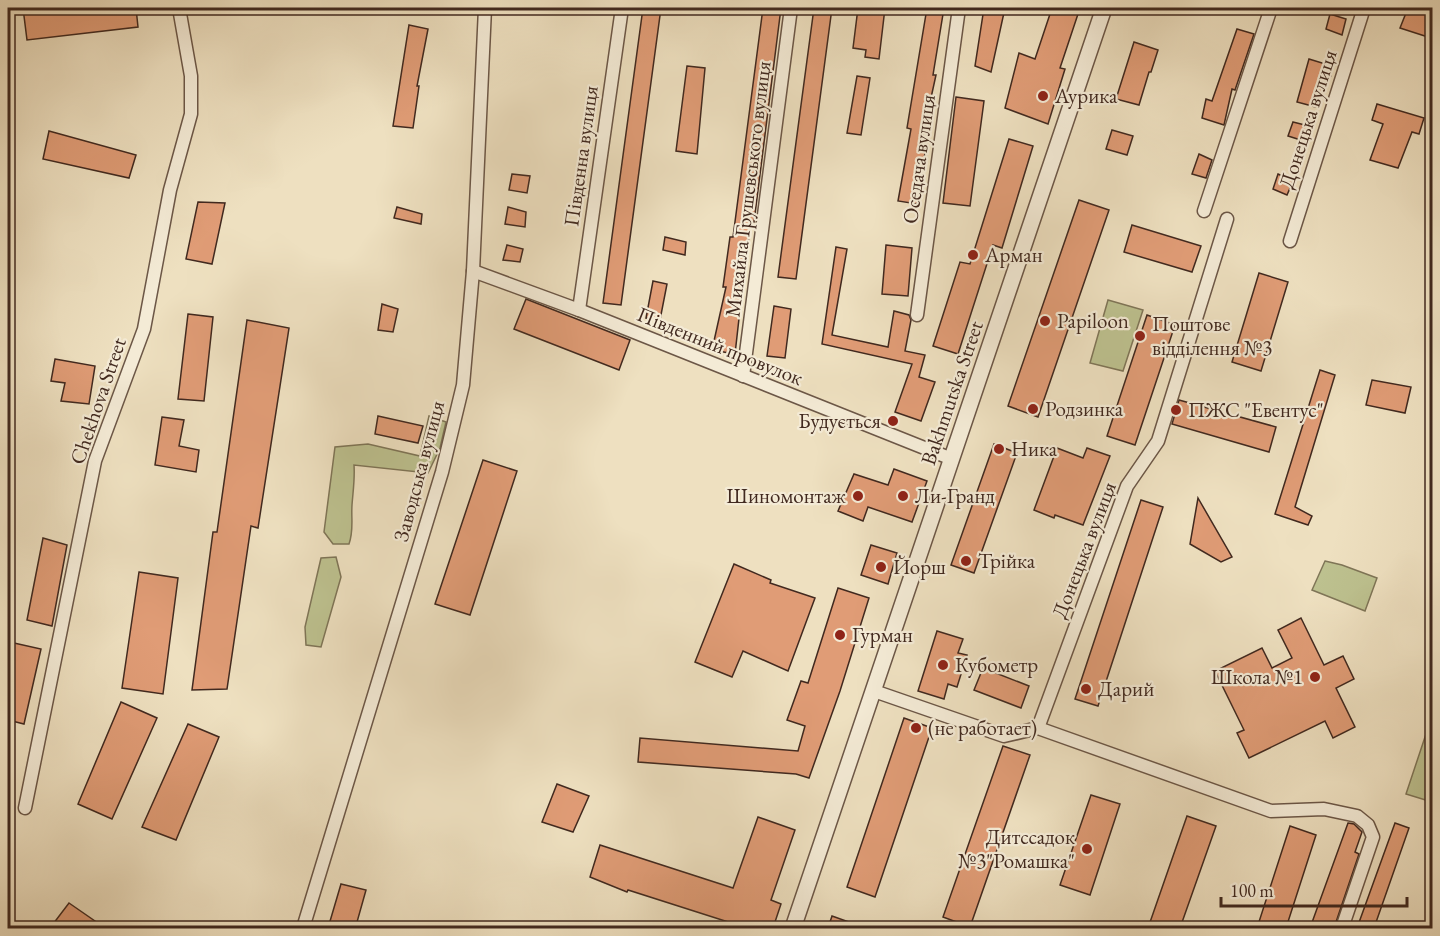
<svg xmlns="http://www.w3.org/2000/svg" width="1440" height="936" viewBox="0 0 1440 936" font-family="'EB Garamond',serif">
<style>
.green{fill:#bdc18f;stroke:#7f7557;stroke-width:1.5}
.building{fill:#e09c76;stroke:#41291f;stroke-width:1.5}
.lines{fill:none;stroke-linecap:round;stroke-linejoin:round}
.minor-casing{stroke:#6c5747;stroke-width:15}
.tertiary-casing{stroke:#6c5747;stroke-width:18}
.minor{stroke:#f4ebd6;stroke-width:12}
.tertiary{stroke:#f4ebd6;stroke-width:15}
.poi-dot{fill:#8f2418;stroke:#f4ebd6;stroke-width:2}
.labels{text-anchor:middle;stroke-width:4.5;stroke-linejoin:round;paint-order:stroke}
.poi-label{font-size:21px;fill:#41291f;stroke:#f4ebd6;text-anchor:start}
.street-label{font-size:21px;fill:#41291f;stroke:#f4ebd6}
</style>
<rect width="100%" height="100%" fill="#eee0c0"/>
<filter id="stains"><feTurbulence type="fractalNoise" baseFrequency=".00333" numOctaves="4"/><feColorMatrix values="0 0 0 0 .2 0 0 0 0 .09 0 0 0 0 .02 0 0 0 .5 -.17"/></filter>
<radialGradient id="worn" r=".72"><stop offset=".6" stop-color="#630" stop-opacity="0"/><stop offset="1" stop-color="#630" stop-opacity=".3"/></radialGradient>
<g class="green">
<polygon points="1108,300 1143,310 1123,371 1090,363"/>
<path d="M 429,416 L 446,422 L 440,448 L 428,473 L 354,465 C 355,479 353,491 352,505 C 351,519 354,530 349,544 L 333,544 L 324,532 L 335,447 L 368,444 L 420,456 Z"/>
<polygon points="336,557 341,577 321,647 306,645 305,627 321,558"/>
<polygon points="1325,561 1342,565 1377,578 1365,611 1312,590"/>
<polygon points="1432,716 1432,802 1406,794"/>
</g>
<g class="building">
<polygon points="23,8 136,8 138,27 27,40"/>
<polygon points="643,8 661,8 621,305 603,303"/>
<polygon points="763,8 781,8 754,222 751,222 745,265 735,354 712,350 726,287 723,287 730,237 733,237"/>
<polygon points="814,8 832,8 796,279 778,277"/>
<polygon points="858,8 885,8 879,59 865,57 866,50 853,48"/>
<polygon points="927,8 944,8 933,75 936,75 922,139 927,140 917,204 898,201 911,129 907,128"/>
<polygon points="984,8 1005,8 991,72 975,66"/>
<polygon points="1052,8 1080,8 1060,68 1065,69 1048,124 1005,108 1019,53 1035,59"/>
<polygon points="1408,8 1432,14 1432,26 1428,37 1400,28"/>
<polygon points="1330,14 1346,19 1342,35 1326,29"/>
<polygon points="409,25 428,29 417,86 419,86 413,128 393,126"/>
<polygon points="1237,29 1254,34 1235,90 1232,89 1224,125 1202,118 1206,99 1212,101"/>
<polygon points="1134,42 1158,50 1151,72 1149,72 1139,105 1116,99"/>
<polygon points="1309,59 1332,66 1331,76 1327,76 1316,107 1297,102"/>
<polygon points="687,66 705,68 697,154 676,151"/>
<polygon points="857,76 870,78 861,135 847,133"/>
<polygon points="956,97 984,101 970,206 943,203"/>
<polygon points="1377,104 1424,118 1419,134 1412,132 1398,168 1370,160 1383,124 1372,120"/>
<polygon points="1293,122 1309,126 1304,141 1288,136"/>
<polygon points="1112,130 1133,136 1127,155 1106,149"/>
<polygon points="49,131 136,155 129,178 43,159"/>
<polygon points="1009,139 1033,146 1002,248 993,245 958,354 933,346 960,262 970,264"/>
<polygon points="1199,154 1212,160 1206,178 1192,174"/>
<polygon points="512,174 530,176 527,193 509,190"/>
<polygon points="1278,174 1293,181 1287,195 1273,189"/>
<polygon points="1079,200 1109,210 1038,417 1008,406"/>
<polygon points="198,202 225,203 212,264 186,259"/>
<polygon points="397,207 422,214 421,224 394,218"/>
<polygon points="508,207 526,212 525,227 505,224"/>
<polygon points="1132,225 1201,246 1192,272 1124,252"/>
<polygon points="665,237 686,242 685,255 663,250"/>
<polygon points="507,245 523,249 520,262 503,260"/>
<polygon points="886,245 912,248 908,296 882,294"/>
<polygon points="836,247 847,249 832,335 888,347 894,311 909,315 911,320 905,351 925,355 919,377 935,382 921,421 895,412 912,364 822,344"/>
<polygon points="1259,273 1288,282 1261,371 1232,362"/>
<polygon points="653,281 667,284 660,320 646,318"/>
<polygon points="526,299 630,340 619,370 514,329"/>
<polygon points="382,304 398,309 393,332 378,330"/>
<polygon points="774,306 791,309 785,358 767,356"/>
<polygon points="188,314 213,317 204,401 178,399"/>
<polygon points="1147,315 1175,325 1135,445 1107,436"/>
<polygon points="247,320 289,328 258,528 251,526 227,689 192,690 213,532 217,532"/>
<polygon points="55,359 95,366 89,404 61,401 65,383 51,381"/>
<polygon points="1320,370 1335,375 1295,507 1312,516 1308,525 1275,514"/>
<polygon points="1372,380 1411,387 1405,413 1366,405"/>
<polygon points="1179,400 1276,427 1269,452 1172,424"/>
<polygon points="378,416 423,426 418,443 375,434"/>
<polygon points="162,417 184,420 179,446 199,450 196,472 155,465"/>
<polygon points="994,444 1017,453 974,573 951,565"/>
<polygon points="1057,448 1083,458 1087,448 1110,456 1083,525 1055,515 1054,518 1034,510"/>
<polygon points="483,460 517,471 470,615 435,604"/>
<polygon points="894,469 927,481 912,522 868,507 863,521 838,511 854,474 888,485"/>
<polygon points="1198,498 1232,557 1221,562 1190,544"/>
<polygon points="1141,500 1163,507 1098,706 1075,699"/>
<polygon points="43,538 67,545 52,626 27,620"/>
<polygon points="871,545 897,553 888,584 861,575"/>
<polygon points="734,564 771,580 770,583 815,598 788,671 743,651 732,677 695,662"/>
<polygon points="139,572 178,578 163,694 122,688"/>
<polygon points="838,588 869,598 840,691 809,778 796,774 638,762 640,738 798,751 805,726 787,720 801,681 808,683"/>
<polygon points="1301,618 1324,665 1343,656 1354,679 1336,688 1355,727 1333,738 1325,721 1249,758 1237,733 1244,730 1215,671 1262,648 1272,668 1292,658 1278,630"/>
<polygon points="937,631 963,639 958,653 967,655 957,687 948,684 944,699 918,691"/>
<polygon points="14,643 41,649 24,724 8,720 8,678"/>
<polygon points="983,668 1029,686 1021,708 974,690"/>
<polygon points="121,702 157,718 112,819 78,804"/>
<polygon points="904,718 932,728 875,897 847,887"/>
<polygon points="188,724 219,737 176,840 142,827"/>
<polygon points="1003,746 1030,755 970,927 943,917"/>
<polygon points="557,784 589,796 573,832 542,822"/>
<polygon points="1091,795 1120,804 1090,895 1060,885"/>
<polygon points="1187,816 1216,826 1180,928 1148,928"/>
<polygon points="758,817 795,830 771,900 781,904 773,928 747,928 628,890 627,892 590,877 600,845 733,888"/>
<polygon points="1348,823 1354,824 1362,832 1355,852 1359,854 1334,928 1310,928"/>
<polygon points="1395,823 1409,828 1374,928 1357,928"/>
<polygon points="1290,826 1316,835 1286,928 1257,928"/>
<polygon points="341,884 366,890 357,922 369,928 328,928"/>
<polygon points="69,903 105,928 50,928"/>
<polygon points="832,916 863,927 863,928 828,928"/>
</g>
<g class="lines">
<g class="minor-casing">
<g id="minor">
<polyline points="1204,211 1271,8"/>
<polyline points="1290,241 1364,8"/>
<polyline points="473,271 579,310 952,459"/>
<polyline points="579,310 622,8"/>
<polyline points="917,315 959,8"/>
<polyline points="743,376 791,8"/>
<polyline points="874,691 1004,736 1038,728 1271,811 1324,809 1357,816 1368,825 1373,837 1342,928"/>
<polyline points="1038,728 1127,486 1158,441 1227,219"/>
<polyline points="25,808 95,461 144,329 170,190 191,114 191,76 179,8"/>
<polyline points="303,928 442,472 463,385 473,271 485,8"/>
</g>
</g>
<g class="tertiary-casing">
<polyline id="tertiary" points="793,928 1104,8"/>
</g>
<use href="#minor" class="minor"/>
<use href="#tertiary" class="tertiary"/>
</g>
<g class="poi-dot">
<circle cx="1043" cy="96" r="6"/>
<circle cx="973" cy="255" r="6"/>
<circle cx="1045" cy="321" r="6"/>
<circle cx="1140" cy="336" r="6"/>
<circle cx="1033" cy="409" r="6"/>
<circle cx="1176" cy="410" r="6"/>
<circle cx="893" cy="421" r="6"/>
<circle cx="999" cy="449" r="6"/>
<circle cx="858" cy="496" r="6"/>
<circle cx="903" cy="496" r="6"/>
<circle cx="966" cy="561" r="6"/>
<circle cx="881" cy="567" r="6"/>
<circle cx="840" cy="635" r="6"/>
<circle cx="943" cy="665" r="6"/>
<circle cx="1315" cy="677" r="6"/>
<circle cx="1086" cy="689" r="6"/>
<circle cx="916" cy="728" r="6"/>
<circle cx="1087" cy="849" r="6"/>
</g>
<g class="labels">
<g class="poi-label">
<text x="1055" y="103">Аурика</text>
<text x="985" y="262">Арман</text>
<text x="1057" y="328">Papiloon</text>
<text x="1152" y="331">Поштове<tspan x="1152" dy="24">відділення №3</tspan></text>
<text x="1045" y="416">Родзинка</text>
<text x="1188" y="417">ПЖС "Евентус"</text>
<text x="881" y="428" text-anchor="end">Будується</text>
<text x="1011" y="456">Ника</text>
<text x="846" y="503" text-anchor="end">Шиномонтаж</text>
<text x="915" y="503">Ли-Гранд</text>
<text x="978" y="568">Трійка</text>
<text x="893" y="574">Йорш</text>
<text x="852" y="642">Гурман</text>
<text x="955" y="672">Кубометр</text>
<text x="1303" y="684" text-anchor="end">Школа №1</text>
<text x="1098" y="696">Дарий</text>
<text x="928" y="735">(не работает)</text>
<text x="1075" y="844" text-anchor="end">Дитссадок<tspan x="1075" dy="24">№3"Ромашка"</tspan></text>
</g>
<g class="street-label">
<text transform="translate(1308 119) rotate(-72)" y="7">Донецька вулиця</text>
<text transform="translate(581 156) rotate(-82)" y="7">Південна вулиця</text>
<text transform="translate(919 159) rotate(-82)" y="7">Оседача вулиця</text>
<text transform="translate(748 189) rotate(-83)" y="7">Михайла Грушевського вулиця</text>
<text transform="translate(720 346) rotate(22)" y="7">Південний провулок</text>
<text transform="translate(952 393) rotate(-71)" y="7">Bakhmutska Street</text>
<text transform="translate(98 401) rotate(-71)" y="7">Chekhova Street</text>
<text transform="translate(419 471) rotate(-75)" y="7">Заводська вулиця</text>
<text transform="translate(1084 550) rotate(-69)" y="7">Донецька вулиця</text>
</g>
</g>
<rect width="1440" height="936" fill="none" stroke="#eee0c0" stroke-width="30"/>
<rect x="9" y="9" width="1422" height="918" fill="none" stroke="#41291f" stroke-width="3"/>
<rect x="15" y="15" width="1410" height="906" fill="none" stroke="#41291f" stroke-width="1.5"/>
<path d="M1221 897v9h186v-9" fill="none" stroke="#41291f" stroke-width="3"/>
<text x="1230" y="897" font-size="18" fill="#41291f" stroke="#f4ebd6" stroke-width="4.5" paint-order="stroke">100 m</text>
<rect width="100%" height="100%" filter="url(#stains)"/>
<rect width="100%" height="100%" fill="url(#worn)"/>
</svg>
